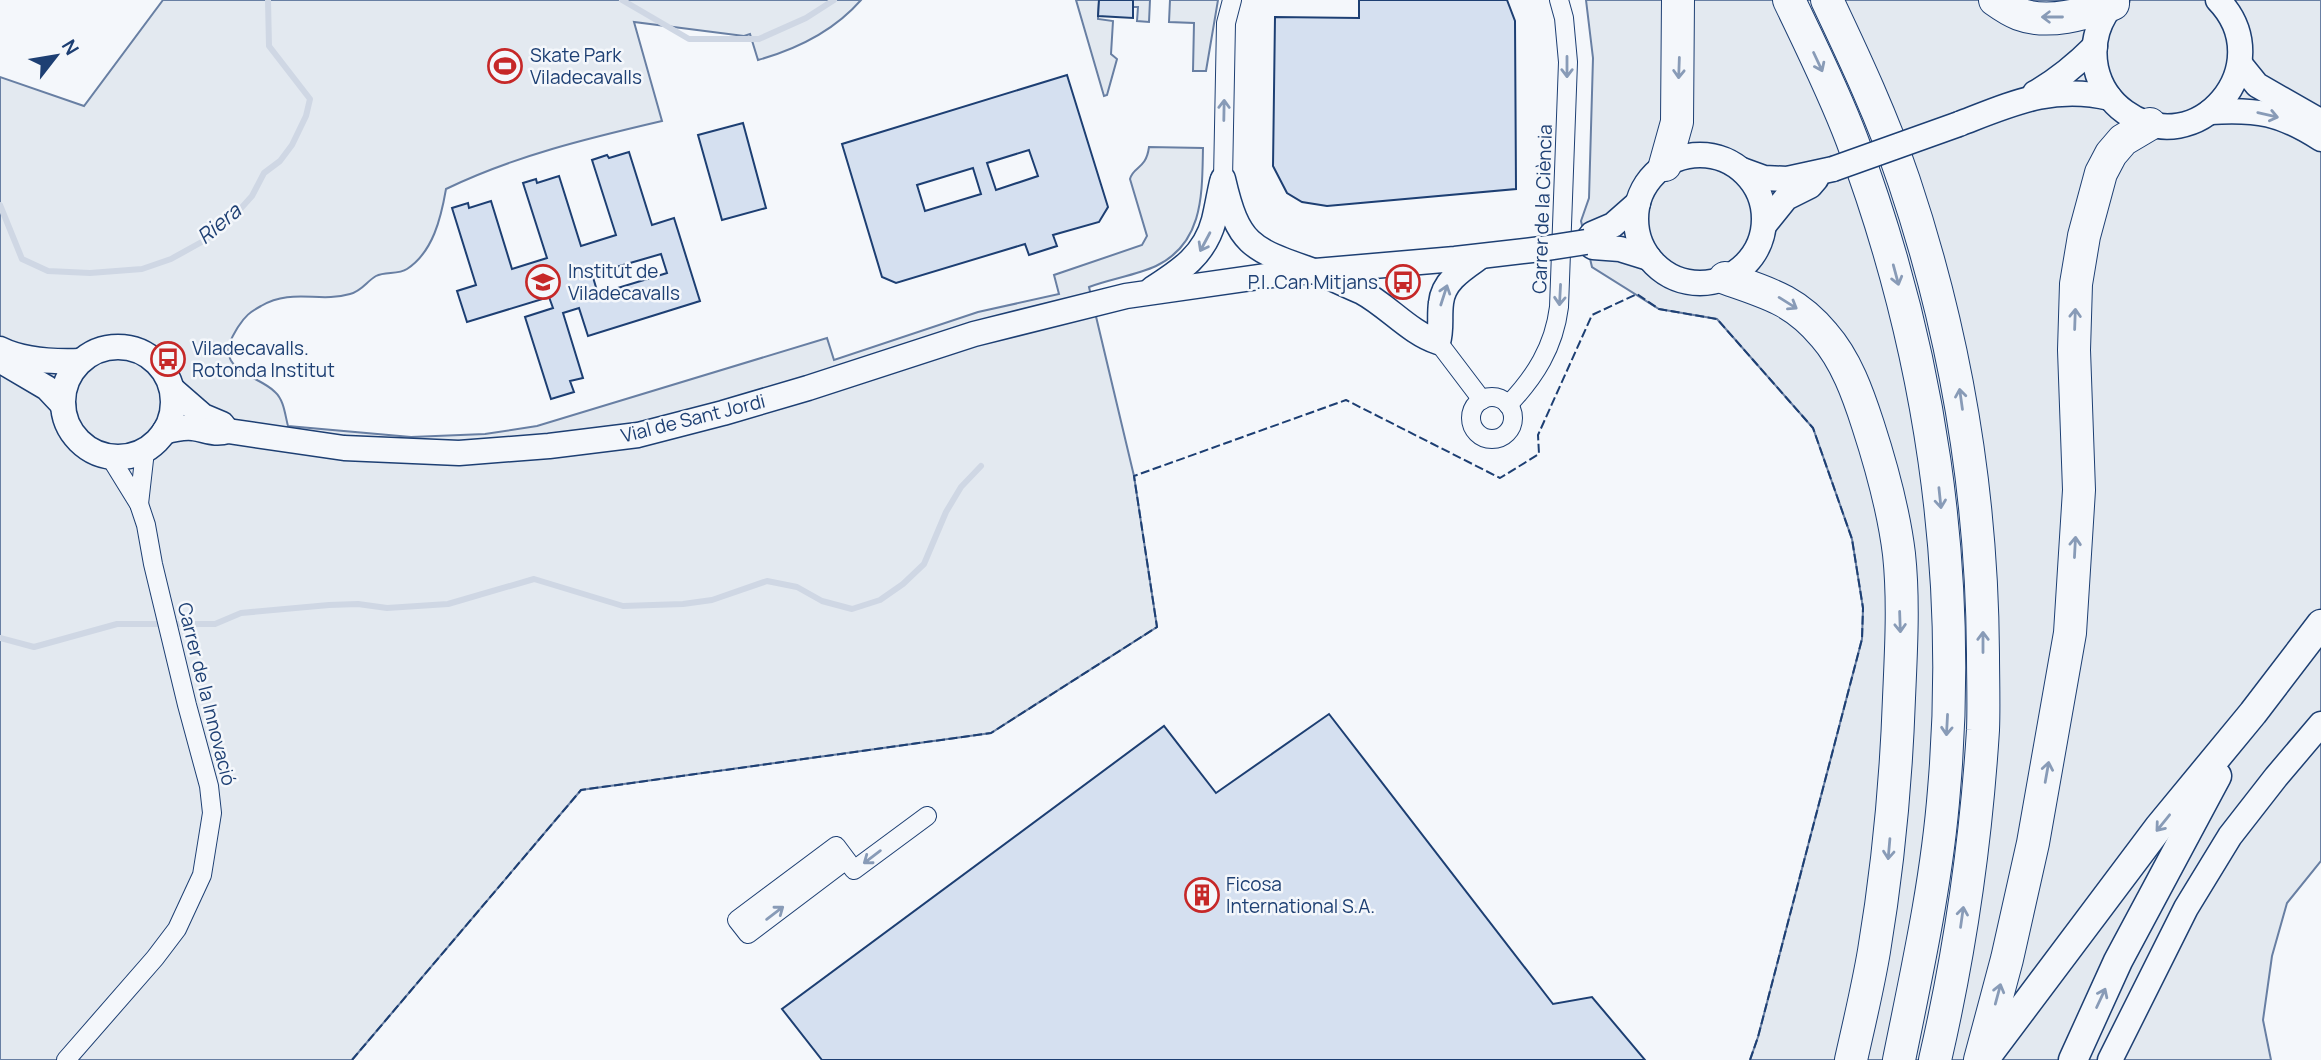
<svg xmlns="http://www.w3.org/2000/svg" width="2321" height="1060" viewBox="0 0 2321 1060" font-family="Manrope,sans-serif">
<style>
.green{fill:#e3e9f0;stroke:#687fa3;stroke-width:2}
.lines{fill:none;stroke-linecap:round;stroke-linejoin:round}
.stream{stroke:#cfd7e4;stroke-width:6}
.building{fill:#d5e0f0;stroke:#1d3f73;stroke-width:2;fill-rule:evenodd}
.street-casing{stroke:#1d3f73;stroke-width:20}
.secondary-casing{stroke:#1d3f73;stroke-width:27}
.primary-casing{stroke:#1d3f73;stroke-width:31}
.highway-casing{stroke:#1d3f73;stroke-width:34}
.street{stroke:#f4f7fb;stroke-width:18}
.secondary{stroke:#f4f7fb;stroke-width:24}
.primary{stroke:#f4f7fb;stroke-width:28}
.highway{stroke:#f4f7fb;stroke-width:32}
.secondary-bridge-casing{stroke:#1d3f73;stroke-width:27;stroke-linecap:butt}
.secondary-bridge{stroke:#f4f7fb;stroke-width:24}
.fence{stroke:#1d3f73;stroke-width:2;stroke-dasharray:9 3.5;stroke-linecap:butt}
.oneway{stroke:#889bb7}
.labels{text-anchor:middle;stroke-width:5;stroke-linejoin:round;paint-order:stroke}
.poi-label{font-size:19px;fill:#1d3f73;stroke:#f4f7fb;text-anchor:start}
.street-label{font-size:19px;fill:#1d3f73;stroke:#f4f7fb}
.water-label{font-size:21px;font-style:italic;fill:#1d3f73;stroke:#f4f7fb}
</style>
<rect width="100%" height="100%" fill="#f4f7fb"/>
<g class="green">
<path d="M 163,0 L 861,0 C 834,31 797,49 758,60 L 750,34 L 744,36 L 634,22 L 662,121 C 589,138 514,156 446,189 C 441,218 433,252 407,269 C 398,275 385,271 376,276 C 367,281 362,291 350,294 C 319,303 292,288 261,306 C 250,312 245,316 238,327 C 234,334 228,342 228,351 C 230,374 262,378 275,392 C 284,400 285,415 288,426 L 411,437 L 485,434 L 537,426 L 827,338 L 834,360 L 978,312 L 1059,294 L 1054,275 L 1142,245 L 1147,236 L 1130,179 C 1133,166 1146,170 1149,147 L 1203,148 C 1202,193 1204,243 1156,266 C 1137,275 1110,279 1089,287 L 1134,476 L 1157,627 L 991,733 L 581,790 L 352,1060 L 0,1060 L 0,77 L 84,106 Z"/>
<polygon points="1076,0 1099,0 1098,19 1113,21 1111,54 1117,59 1107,95 1104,96"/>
<polygon points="1133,0 1150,0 1149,22 1137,21 1138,7 1133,7"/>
<polygon points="1170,0 1218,0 1206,71 1193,71 1194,23 1169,22"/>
<polygon points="1586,0 2321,0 2321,861 2287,903 2272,956 2263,1020 2271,1060 1750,1060 1758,1037 1862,639 1863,608 1852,539 1813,428 1717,319 1659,309 1592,267 1581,221 1589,198 1593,58"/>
</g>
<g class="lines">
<g class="stream">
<polyline points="622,0 689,39 759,39 806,18 834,0"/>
<polyline points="0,205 22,259 48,271 90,273 142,269 171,259 207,239 234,216 252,196 264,173 280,161 292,145 306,116 310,99 269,46 268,0"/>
<polyline points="0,638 34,647 117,624 215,624 241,613 329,605 358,604 387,608 448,604 534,579 623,606 683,604 712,600 767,581 797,587 822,601 852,609 880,600 903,584 924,564 946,512 961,487 981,466"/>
</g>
</g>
<g class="building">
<polygon points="1099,0 1133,0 1133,18 1098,16"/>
<polygon points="1359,0 1507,0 1515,21 1516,189 1327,206 1302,202 1287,193 1273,166 1275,17 1359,18"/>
<path d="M 1067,75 L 1108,207 L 1099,222 L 1053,235 L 1057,246 L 1029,255 L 1025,244 L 896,283 L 882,277 L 842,144 ZM 1029,150 L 1038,176 L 996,190 L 987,163 ZM 973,168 L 981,194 L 925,211 L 917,185 Z"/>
<polygon points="743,123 766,208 722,220 698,135"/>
<path d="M 629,152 L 652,225 L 674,218 L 700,301 L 588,336 L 579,308 L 563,313 L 583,378 L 570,381 L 574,392 L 551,399 L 525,317 L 553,308 L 549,297 L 467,322 L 457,291 L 476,285 L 452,208 L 468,203 L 469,208 L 491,201 L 512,269 L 547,258 L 523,183 L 536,179 L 537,183 L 559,176 L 581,246 L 616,235 L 592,160 L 607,155 L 609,158 ZM 661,254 L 667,273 L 598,294 L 592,274 Z"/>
<polygon points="1329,714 1553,1004 1592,997 1645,1060 822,1060 782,1009 1164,726 1216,793"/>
</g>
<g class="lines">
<g class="street-casing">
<g id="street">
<polyline points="1223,179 1226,23 1232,0"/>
<polyline points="1438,342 1482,400"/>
<circle cx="1492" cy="418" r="21"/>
<path d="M 1508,405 C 1535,377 1554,347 1559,307 L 1568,62 L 1564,18 L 1559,0"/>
<polyline points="139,504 145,451"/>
<polyline points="846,860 748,934 737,920 836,846 854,870 927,816"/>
<polyline points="66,1060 155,958 177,929 202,875 212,813 209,786 187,705 153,564 146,525 139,504 110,457"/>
</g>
</g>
<g class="secondary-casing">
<g id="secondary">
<path d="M 2117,0 C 2098,18 2091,43 2096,68 C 2100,86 2111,102 2125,112 C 2197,164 2281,65 2218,0"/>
<polyline points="2240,64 2257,85 2320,121"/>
<path d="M 2035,93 C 2058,80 2076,65 2095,46"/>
<path d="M 2210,112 C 2257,109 2281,113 2321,139"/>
<path d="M 1959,124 C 2011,104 2053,84 2110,98"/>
<circle cx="1700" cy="219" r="64"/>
<polyline points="1742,170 1764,178 1787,179 1833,169"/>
<path d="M 1223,179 C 1238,244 1250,249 1311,270 C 1328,276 1345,285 1362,292 C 1388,306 1410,333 1438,342 C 1442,329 1439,317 1441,303 C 1443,281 1463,269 1480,257"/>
<polyline points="1638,203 1613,225 1592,234 1586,242 1593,247 1620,249 1649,258"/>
<polyline points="1765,224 1786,198 1810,186 1816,179"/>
<path d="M 1152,289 C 1180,271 1205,255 1214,220 C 1217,208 1219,195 1222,182"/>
<circle cx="118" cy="402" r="55"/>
<path d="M 0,349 C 24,361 53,362 80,361"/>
<polyline points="1,361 47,388 63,405"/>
<polyline points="172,389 203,416 222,424 225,428"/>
<path d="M 164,432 C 174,429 183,427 193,428 C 207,430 214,435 228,431 L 344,448 L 459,453 L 549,446 L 638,435 L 723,413 L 808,388 L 974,334 L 1126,296 L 1280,274 L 1455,259 L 1541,249"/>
<polyline points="2110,1060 2186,908 2230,836 2276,777 2321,724"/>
</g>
</g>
<g class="primary-casing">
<g id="primary">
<polyline points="1984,1060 2159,827 2253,713 2321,624"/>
<polyline points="2073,1060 2118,961 2217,776"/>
</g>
</g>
<g class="highway-casing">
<g id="highway">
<path d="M 1789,0 C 1811,46 1834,92 1852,140 C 1930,348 1963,569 1944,790 C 1937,881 1917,971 1899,1060"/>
<path d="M 1827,0 C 1855,59 1883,119 1904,181 C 1955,333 1982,493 1983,654 C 1983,679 1984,705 1983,730 C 1976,841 1960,952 1935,1060"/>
<path d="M 1995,0 C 2002,5 2011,11 2019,14 C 2048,25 2085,14 2113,4"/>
<polyline points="1665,165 1677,122 1678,0"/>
<path d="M 1725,278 C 1767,293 1794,299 1824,335 C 1846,360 1858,394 1868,425 C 1881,465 1894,513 1899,554 C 1904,601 1901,651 1899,698 C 1896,783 1888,867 1874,951 C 1868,987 1859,1024 1851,1060"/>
<polyline points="1980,1060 2007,959 2033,843 2070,633 2079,490 2074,350 2076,284 2084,236 2101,173 2111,154 2123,140 2150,124"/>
</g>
</g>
<use href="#street" class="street"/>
<use href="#secondary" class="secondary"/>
<use href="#primary" class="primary"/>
<use href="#highway" class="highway"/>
<g class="secondary-bridge-casing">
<g id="secondary-bridge">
<polyline points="1833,169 1959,124"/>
<polyline points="1541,249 1586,242"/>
</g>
</g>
<use href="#secondary-bridge" class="secondary-bridge"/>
<polyline class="fence" points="352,1060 581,790 991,733 1157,627 1134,476 1346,400 1500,478 1539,454 1538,435 1592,315 1637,294 1659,309 1717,319 1813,428 1852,539 1863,608 1862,639 1758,1037 1750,1060"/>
</g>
<defs><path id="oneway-shaft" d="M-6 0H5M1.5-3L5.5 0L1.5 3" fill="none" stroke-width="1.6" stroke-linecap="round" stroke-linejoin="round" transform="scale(1.75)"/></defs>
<g class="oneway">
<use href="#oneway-shaft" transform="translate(2052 17) rotate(-180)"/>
<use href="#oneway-shaft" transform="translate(1818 62) rotate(65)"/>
<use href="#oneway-shaft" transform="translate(1567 67) rotate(90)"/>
<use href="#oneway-shaft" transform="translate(1679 68) rotate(92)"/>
<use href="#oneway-shaft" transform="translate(1224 110) rotate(-89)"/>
<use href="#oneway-shaft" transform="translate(2268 115) rotate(13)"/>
<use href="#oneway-shaft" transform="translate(1205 242) rotate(118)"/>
<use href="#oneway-shaft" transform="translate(1896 275) rotate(75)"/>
<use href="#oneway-shaft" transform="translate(1444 295) rotate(-72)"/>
<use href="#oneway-shaft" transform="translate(1560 295) rotate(93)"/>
<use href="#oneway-shaft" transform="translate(1788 303) rotate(32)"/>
<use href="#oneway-shaft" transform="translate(2075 319) rotate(-88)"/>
<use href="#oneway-shaft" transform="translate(1961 399) rotate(-98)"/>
<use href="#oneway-shaft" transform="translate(1940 498) rotate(84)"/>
<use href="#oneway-shaft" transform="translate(2075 547) rotate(-87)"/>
<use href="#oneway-shaft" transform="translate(1900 622) rotate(88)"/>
<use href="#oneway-shaft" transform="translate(1983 642) rotate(-90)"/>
<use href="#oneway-shaft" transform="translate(1947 725) rotate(93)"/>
<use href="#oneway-shaft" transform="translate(2047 772) rotate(-80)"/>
<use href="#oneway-shaft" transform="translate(2163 823) rotate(129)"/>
<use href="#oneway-shaft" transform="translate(1889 849) rotate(95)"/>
<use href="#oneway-shaft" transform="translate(872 857) rotate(143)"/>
<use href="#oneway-shaft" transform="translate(775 913) rotate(-37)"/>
<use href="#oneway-shaft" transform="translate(1962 917) rotate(-82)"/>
<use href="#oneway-shaft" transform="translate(1998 994) rotate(-75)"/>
<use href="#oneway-shaft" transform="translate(2101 998) rotate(-65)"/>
</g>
<defs>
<g id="stadium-ring" transform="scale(1.75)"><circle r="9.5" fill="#f4f7fb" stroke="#c62828" stroke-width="1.5"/><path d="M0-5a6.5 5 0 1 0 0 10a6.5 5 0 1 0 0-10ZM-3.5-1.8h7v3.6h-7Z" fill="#c62828"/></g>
<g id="school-ring" transform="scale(1.75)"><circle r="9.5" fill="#f4f7fb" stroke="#c62828" stroke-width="1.5"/><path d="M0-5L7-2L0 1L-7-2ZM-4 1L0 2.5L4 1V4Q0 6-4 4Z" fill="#c62828"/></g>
<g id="bus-ring" transform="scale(1.75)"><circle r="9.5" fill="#f4f7fb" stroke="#c62828" stroke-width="1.5"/><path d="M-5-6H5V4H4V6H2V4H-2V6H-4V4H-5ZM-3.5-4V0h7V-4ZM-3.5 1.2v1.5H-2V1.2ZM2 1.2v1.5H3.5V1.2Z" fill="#c62828"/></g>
<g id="building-ring" transform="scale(1.75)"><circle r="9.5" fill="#f4f7fb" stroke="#c62828" stroke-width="1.5"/><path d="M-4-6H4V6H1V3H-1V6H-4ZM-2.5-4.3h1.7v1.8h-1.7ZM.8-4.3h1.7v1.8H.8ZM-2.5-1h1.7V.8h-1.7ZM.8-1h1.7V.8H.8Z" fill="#c62828"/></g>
</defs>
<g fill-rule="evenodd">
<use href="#stadium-ring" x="505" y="66"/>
<use href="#school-ring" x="543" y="282"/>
<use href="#bus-ring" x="1403" y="282"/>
<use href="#bus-ring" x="168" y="359"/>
<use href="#building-ring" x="1202" y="895"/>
</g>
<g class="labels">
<g class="poi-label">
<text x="530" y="62">Skate Park<tspan x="530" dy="22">Viladecavalls</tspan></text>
<text x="568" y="278">Institut de<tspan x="568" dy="22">Viladecavalls</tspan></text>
<text x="1378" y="289" text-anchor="end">P.I. Can Mitjans</text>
<text x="192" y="355">Viladecavalls.<tspan x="192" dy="22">Rotonda Institut</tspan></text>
<text x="1226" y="891">Ficosa<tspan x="1226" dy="22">International S.A.</tspan></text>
</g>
<g class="street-label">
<text transform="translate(1542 209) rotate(-88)" y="7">Carrer de la Ciència</text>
<text transform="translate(693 418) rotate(-14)" y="7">Vial de Sant Jordi</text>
<text transform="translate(207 694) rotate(76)" y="7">Carrer de la Innovació</text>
</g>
<g class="water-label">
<text transform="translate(219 224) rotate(-40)" y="7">Riera</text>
</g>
</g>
<g transform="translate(56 56) rotate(59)" stroke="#f4f7fb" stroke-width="5" paint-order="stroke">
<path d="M0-5L12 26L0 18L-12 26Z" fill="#1d3f73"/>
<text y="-10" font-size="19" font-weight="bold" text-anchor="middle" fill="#1d3f73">N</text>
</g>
</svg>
